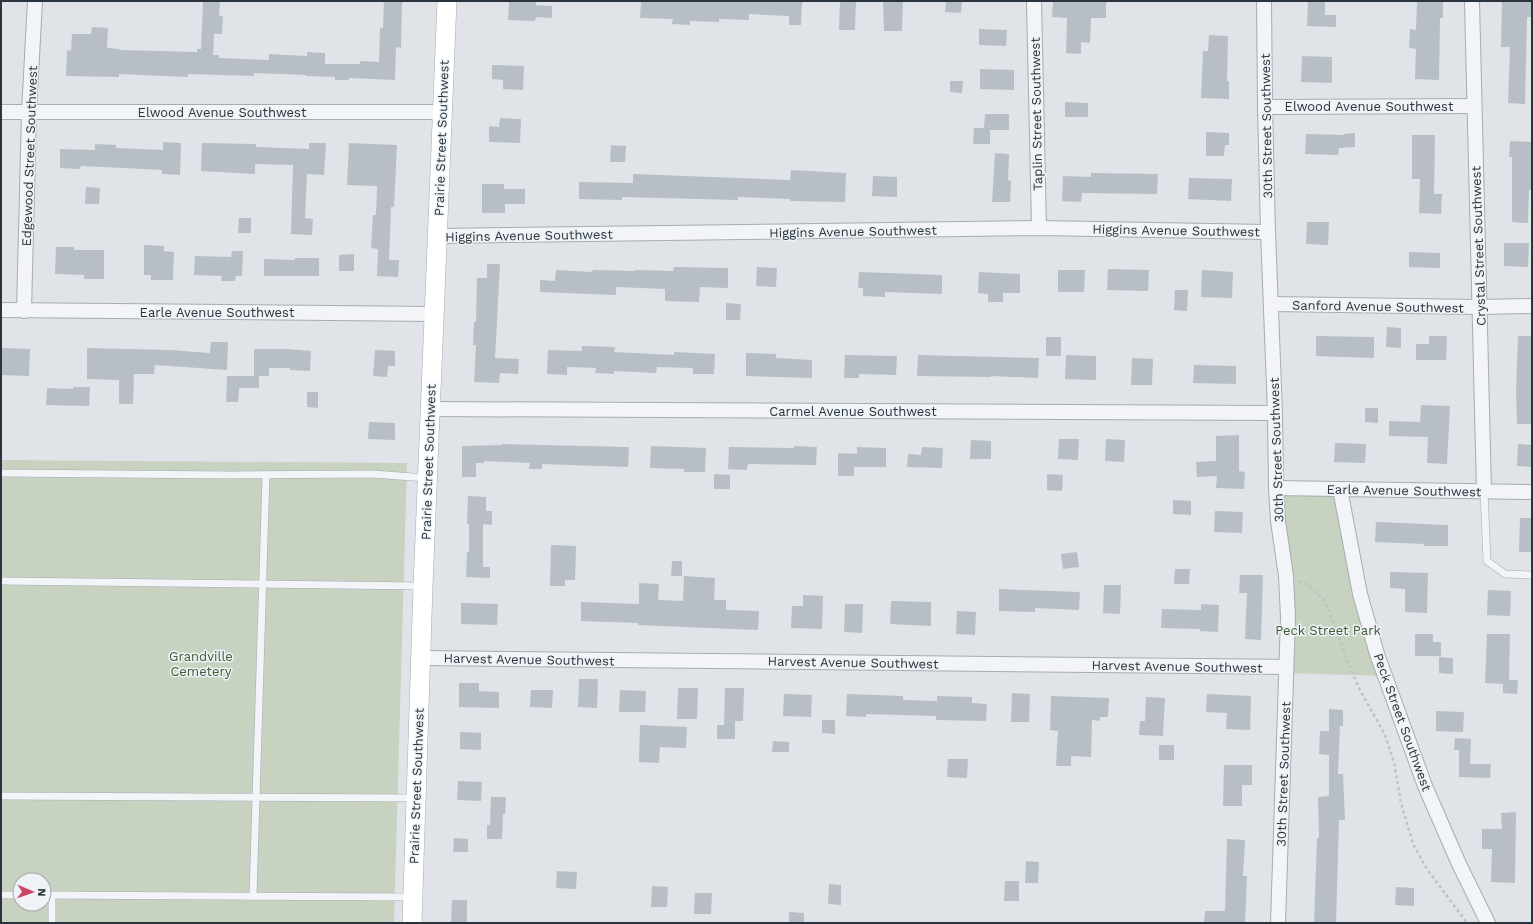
<svg xmlns="http://www.w3.org/2000/svg" width="1533" height="924" viewBox="0 0 1533 924" font-family="'Work Sans',sans-serif">
<style>
.green{fill:#c7d2c1;fill-rule:evenodd}
.building{fill:#b7bec5}
.lines{fill:none;stroke-linecap:round;stroke-linejoin:round}
.lane-casing{stroke:#a5acb2;stroke-width:8}
.street-casing{stroke:#a5acb2;stroke-width:16}
.secondary-casing{stroke:#a5acb2;stroke-width:20}
.path{stroke:#bec2c7;stroke-width:2.5;stroke-dasharray:3 3;stroke-linecap:butt}
.lane{stroke:#f2f4f7;stroke-width:7}
.street{stroke:#f2f4f7;stroke-width:14}
.secondary{stroke:#fff;stroke-width:19}
.labels{text-anchor:middle;stroke-width:3;stroke-linejoin:round;paint-order:stroke}
.street-label{font-size:13px;fill:#29343f;stroke:#eff3f6}
.park-label{font-size:13px;fill:#415b36;stroke:#eff3f6}
</style>
<rect width="100%" height="100%" fill="#e0e4e8"/>
<g class="green">
<path d="M 1,460 L 407,463 L 394,923 L 1,923 ZM 20,880 L 44,880 L 44,904 L 20,904 Z"/>
<polygon points="1276,488 1340,489 1385,676 1286,673"/>
</g>
<g class="building">
<polygon points="203,1 220,1 219,16 223,16 222,34 214,34 213,55 219,55 219,58 269,60 269,54 307,56 307,52 325,53 325,64 360,64 360,61 379,62 380,28 383,28 384,1 402,1 401,48 396,47 395,80 349,78 349,80 335,80 335,77 306,76 306,75 254,73 254,76 188,74 188,77 119,74 119,77 66,76 67,50 71,51 72,34 91,34 92,27 108,28 107,48 120,49 120,50 197,52 197,49 201,49"/>
<polygon points="509,1 536,1 536,5 552,6 552,18 536,17 535,21 508,20"/>
<polygon points="641,1 802,1 801,25 789,25 789,16 749,14 749,20 719,19 719,22 690,21 690,25 672,24 673,19 640,18"/>
<polygon points="840,1 856,1 855,30 839,30"/>
<polygon points="883,1 903,1 902,31 884,31"/>
<polygon points="946,1 962,1 961,13 945,12"/>
<polygon points="1053,1 1106,1 1106,18 1091,18 1090,43 1081,42 1081,54 1066,53 1067,18 1052,17"/>
<polygon points="1308,1 1325,1 1325,15 1336,15 1336,27 1307,26"/>
<polygon points="1417,1 1443,1 1443,18 1440,18 1439,80 1415,79 1416,49 1409,48 1410,29 1416,30"/>
<polygon points="1502,1 1532,1 1532,17 1527,17 1525,104 1508,103 1510,47 1501,47"/>
<polygon points="979,29 1007,30 1006,46 979,45"/>
<polygon points="1209,35 1228,36 1227,81 1229,81 1229,99 1201,98 1203,51 1208,51"/>
<polygon points="1302,56 1332,57 1332,83 1301,82"/>
<polygon points="492,65 524,66 523,90 503,89 503,80 492,79"/>
<polygon points="980,69 1014,70 1014,90 980,89"/>
<polygon points="950,81 963,81 962,93 950,92"/>
<polygon points="1065,102 1088,103 1088,117 1065,117"/>
<polygon points="985,114 1009,114 1009,130 990,130 990,144 973,144 974,128 984,128"/>
<polygon points="500,118 521,119 520,143 489,142 489,126 499,127"/>
<polygon points="1206,132 1229,133 1229,145 1225,145 1224,156 1206,156"/>
<polygon points="1355,133 1355,147 1339,148 1338,155 1305,154 1306,134 1344,135 1344,134"/>
<polygon points="1412,135 1435,135 1434,194 1442,194 1441,214 1419,213 1420,179 1412,179"/>
<polygon points="1510,141 1532,142 1532,190 1529,190 1528,223 1512,222 1512,157 1509,157"/>
<polygon points="163,142 181,143 180,175 162,174 162,170 124,168 81,166 80,169 60,168 60,149 95,150 95,144 116,145 116,148 163,150"/>
<polygon points="202,143 256,144 256,147 309,149 309,143 326,143 324,175 307,174 305,218 313,219 312,235 291,234 293,165 255,164 255,174 201,171"/>
<polygon points="349,143 397,145 394,207 391,207 389,260 399,260 398,277 377,276 378,249 371,248 373,215 376,215 377,186 347,185"/>
<polygon points="611,145 626,146 625,162 610,162"/>
<polygon points="995,153 1009,154 1008,180 1011,181 1010,202 992,202"/>
<polygon points="791,170 846,173 845,202 790,201 790,199 738,197 738,200 622,197 622,200 579,199 579,182 633,183 633,174 790,180"/>
<polygon points="1091,173 1158,174 1157,194 1082,193 1081,202 1062,201 1063,176 1091,177"/>
<polygon points="873,176 897,177 897,197 872,196"/>
<polygon points="1189,178 1232,179 1231,201 1188,199"/>
<polygon points="482,184 504,184 504,189 525,189 525,204 505,204 505,213 482,213"/>
<polygon points="86,187 100,188 99,204 85,204"/>
<polygon points="239,218 251,218 251,233 238,233"/>
<polygon points="1307,222 1329,222 1328,245 1306,244"/>
<polygon points="1504,243 1529,243 1528,267 1504,266"/>
<polygon points="144,245 164,246 164,251 174,252 173,280 151,280 151,275 144,275"/>
<polygon points="56,247 74,247 74,250 104,250 104,279 84,279 84,275 55,274"/>
<polygon points="232,251 243,251 242,276 236,276 235,281 221,281 222,276 194,275 195,256 231,257"/>
<polygon points="1409,252 1440,253 1440,268 1409,267"/>
<polygon points="354,254 354,271 339,271 339,255"/>
<polygon points="295,258 319,258 319,276 264,276 264,259 295,260"/>
<polygon points="487,264 500,264 495,358 519,359 518,374 500,373 499,383 474,382 476,345 473,345 474,322 476,322 477,278 487,278"/>
<polygon points="674,267 728,268 728,288 700,287 699,302 665,301 665,289 616,287 616,295 540,292 540,280 555,281 556,270 592,272 593,270 635,271 635,270 673,271"/>
<polygon points="757,267 777,268 776,287 756,286"/>
<polygon points="1108,269 1149,270 1148,291 1107,290"/>
<polygon points="1058,270 1085,270 1084,292 1058,292"/>
<polygon points="1202,270 1233,272 1232,298 1201,297"/>
<polygon points="859,272 942,275 942,294 885,292 885,297 863,296 863,288 858,288"/>
<polygon points="979,272 1020,274 1020,293 1003,293 1003,302 988,302 988,294 978,293"/>
<polygon points="1175,290 1188,290 1187,311 1174,310"/>
<polygon points="726,303 741,304 740,320 726,320"/>
<polygon points="1387,327 1401,328 1401,348 1386,347"/>
<polygon points="1316,336 1374,337 1374,358 1316,356"/>
<polygon points="1429,336 1447,336 1446,360 1416,360 1416,344 1429,344"/>
<polygon points="1518,336 1532,336 1532,424 1517,424 1516,392"/>
<rect x="1046" y="337" width="15" height="19"/>
<polygon points="211,342 228,342 227,370 155,365 154,374 134,374 133,404 119,404 119,380 87,379 87,348 170,350 210,353"/>
<polygon points="582,346 615,347 614,352 674,355 674,352 715,354 714,374 693,374 693,368 657,367 656,373 614,371 614,374 595,373 596,368 567,367 567,375 547,374 548,350 582,351"/>
<polygon points="1,348 30,349 29,376 1,375"/>
<polygon points="254,349 286,349 311,351 310,371 290,370 290,368 269,368 269,376 259,376 259,388 239,388 238,402 226,402 227,376 254,376"/>
<polygon points="375,350 395,351 395,366 388,366 387,377 373,376"/>
<polygon points="746,353 776,354 776,358 812,360 812,378 746,376"/>
<polygon points="845,355 897,356 896,375 859,374 859,378 844,378"/>
<polygon points="918,355 1039,358 1038,378 991,376 991,377 917,376"/>
<polygon points="1066,355 1096,356 1096,380 1065,379"/>
<polygon points="1132,358 1153,359 1152,385 1131,385"/>
<polygon points="1194,365 1236,366 1236,384 1193,383"/>
<polygon points="73,387 90,387 89,406 46,405 47,388 73,389"/>
<polygon points="307,392 318,392 318,408 307,407"/>
<polygon points="1421,405 1450,406 1447,464 1427,463 1428,437 1389,436 1389,421 1420,422"/>
<polygon points="1365,408 1378,408 1378,423 1365,422"/>
<polygon points="369,422 395,423 395,440 368,439"/>
<polygon points="1239,435 1239,471 1245,472 1244,489 1216,488 1217,476 1197,477 1196,462 1216,461 1216,436"/>
<polygon points="1059,439 1079,439 1078,460 1058,459"/>
<polygon points="1106,439 1125,440 1124,462 1105,461"/>
<polygon points="971,440 991,441 991,459 970,459"/>
<polygon points="1335,443 1366,444 1365,463 1334,462"/>
<polygon points="502,444 629,447 628,467 542,464 542,469 529,469 530,463 484,461 484,463 476,463 476,477 462,477 462,446 502,445"/>
<polygon points="1518,444 1532,445 1532,467 1517,466"/>
<polygon points="651,446 706,448 705,472 684,472 684,469 650,468"/>
<polygon points="794,446 817,447 816,465 748,464 747,470 728,469 729,447 794,448"/>
<polygon points="857,447 886,448 886,467 854,467 854,476 838,476 838,453 857,454"/>
<polygon points="922,447 943,448 942,468 907,467 908,454 921,455"/>
<polygon points="714,474 730,475 730,489 714,489"/>
<polygon points="1047,474 1063,475 1062,491 1047,490"/>
<polygon points="468,496 486,497 486,511 492,511 492,525 483,524 483,567 490,567 490,578 466,577 467,552 469,552 469,524 467,524"/>
<polygon points="1173,500 1191,501 1191,515 1173,514"/>
<polygon points="1215,511 1243,512 1242,533 1214,532"/>
<polygon points="1520,518 1532,518 1532,552 1519,552"/>
<polygon points="1376,522 1448,525 1448,546 1424,546 1424,544 1375,542"/>
<polygon points="551,545 576,546 575,580 565,580 565,586 550,586"/>
<polygon points="1077,552 1079,567 1063,569 1061,554"/>
<polygon points="672,561 682,561 682,576 671,576"/>
<polygon points="1175,569 1190,569 1189,584 1174,584"/>
<polygon points="1390,572 1428,573 1427,613 1405,612 1405,589 1390,588"/>
<polygon points="1240,575 1263,575 1261,640 1245,639 1247,593 1239,593"/>
<polygon points="684,576 715,578 714,600 726,600 726,610 759,611 758,630 638,625 638,623 581,621 581,602 639,604 639,583 659,584 658,600 683,601"/>
<polygon points="1104,585 1121,585 1120,614 1103,613"/>
<polygon points="999,589 1080,592 1079,610 1035,608 1035,612 999,611"/>
<polygon points="1488,590 1511,591 1510,616 1487,615"/>
<polygon points="803,595 823,596 822,629 791,628 792,606 803,606"/>
<polygon points="891,601 931,602 931,626 890,624"/>
<polygon points="461,603 498,604 497,625 461,624"/>
<polygon points="845,604 863,604 862,633 844,632"/>
<polygon points="1201,604 1219,605 1218,632 1200,631 1200,629 1161,628 1162,609 1201,610"/>
<polygon points="957,611 976,612 975,635 956,634"/>
<polygon points="1415,634 1433,634 1433,642 1441,642 1441,656 1415,656"/>
<polygon points="1487,634 1510,634 1509,680 1518,680 1517,694 1503,693 1503,684 1485,683"/>
<polygon points="1439,657 1453,658 1453,674 1439,673"/>
<polygon points="579,679 598,679 597,708 578,707"/>
<polygon points="459,683 479,683 479,691 499,692 499,708 459,707"/>
<polygon points="678,688 698,688 697,719 677,719"/>
<polygon points="725,688 744,688 743,721 735,721 735,739 717,739 717,725 724,725"/>
<polygon points="531,690 553,690 552,708 530,707"/>
<polygon points="620,690 646,691 645,712 619,712"/>
<polygon points="1012,693 1030,694 1029,722 1011,722"/>
<polygon points="784,694 812,695 811,717 783,716"/>
<polygon points="847,694 903,696 903,700 937,701 937,696 972,697 972,703 987,704 986,721 936,720 936,716 866,714 866,717 846,716"/>
<polygon points="1207,694 1251,696 1250,730 1226,729 1227,713 1206,712"/>
<polygon points="1051,696 1109,698 1108,717 1100,717 1100,721 1092,720 1091,757 1071,756 1071,766 1056,766 1058,731 1050,730"/>
<polygon points="1146,697 1165,698 1163,736 1139,735 1140,721 1145,721"/>
<polygon points="1329,709 1343,710 1343,726 1340,726 1338,774 1343,774 1345,820 1339,820 1336,923 1314,923 1317,838 1319,838 1318,797 1329,796 1329,755 1319,754 1320,731 1329,731"/>
<polygon points="1436,711 1464,712 1463,732 1436,731"/>
<polygon points="822,720 835,720 835,734 822,733"/>
<polygon points="640,725 687,727 686,748 660,747 659,763 639,762"/>
<polygon points="460,732 481,733 481,750 460,749"/>
<polygon points="1455,738 1471,739 1470,764 1491,764 1490,778 1459,777 1459,750 1454,750"/>
<polygon points="773,741 789,742 789,752 772,752"/>
<rect x="1159" y="745" width="15" height="15"/>
<polygon points="948,759 968,759 967,778 947,777"/>
<polygon points="1224,765 1252,765 1252,785 1242,785 1242,806 1223,806"/>
<polygon points="458,781 482,782 481,801 457,800"/>
<polygon points="491,797 506,797 505,814 503,814 502,839 487,839 487,825 490,825"/>
<polygon points="1516,812 1515,883 1491,882 1492,849 1482,849 1482,829 1502,829 1501,813"/>
<polygon points="454,838 468,839 468,852 453,852"/>
<polygon points="1227,839 1245,840 1243,876 1247,876 1245,923 1204,923 1205,911 1225,911"/>
<polygon points="1026,861 1039,862 1038,883 1025,883"/>
<polygon points="557,871 577,872 576,889 556,888"/>
<polygon points="1005,881 1019,881 1019,901 1004,901"/>
<polygon points="829,884 841,885 841,905 828,904"/>
<polygon points="652,886 668,887 667,907 651,907"/>
<polygon points="1396,887 1414,888 1414,906 1395,905"/>
<polygon points="695,893 712,893 711,914 694,914"/>
<polygon points="452,900 467,900 467,923 451,923"/>
<polygon points="789,912 804,913 804,923 789,923"/>
</g>
<g class="lines">
<g class="lane-casing">
<g id="lane">
<polyline points="1,473 229,475 372,474 427,478"/>
<polyline points="1484,491 1487,561 1505,574 1532,575"/>
<polyline points="1,581 423,586"/>
<polyline points="1,796 415,798"/>
<polyline points="1,895 20,895"/>
<polyline points="44,895 412,897"/>
<polyline points="253,896 266,475"/>
<polyline points="52,923 52,895"/>
</g>
</g>
<g class="street-casing">
<g id="street">
<polyline points="1034,1 1039,228"/>
<polyline points="1264,1 1265,107 1268,232 1275,413 1276,488 1278,521 1286,576 1288,617 1278,923"/>
<polyline points="1472,1 1484,491"/>
<polyline points="1265,107 1474,106"/>
<polyline points="1,112 442,112"/>
<polyline points="437,236 1039,228 1268,232"/>
<polyline points="1271,304 1479,307 1532,306"/>
<polyline points="1,310 434,314"/>
<polyline points="24,311 29,112 35,1"/>
<polyline points="430,409 1275,413"/>
<polyline points="1276,488 1532,492"/>
<polyline points="1340,489 1360,594 1377,654 1425,786 1459,864 1488,923"/>
<polyline points="421,658 1286,667"/>
</g>
</g>
<g class="secondary-casing">
<polyline id="secondary" points="412,923 423,586 447,1"/>
</g>
<polyline class="path" points="1299,581 1306,584 1324,600 1332,619 1349,665 1360,690 1385,735 1394,762 1401,803 1413,844 1427,869 1467,923"/>
<use href="#lane" class="lane"/>
<use href="#street" class="street"/>
<use href="#secondary" class="secondary"/>
</g>
<g class="labels">
<g class="street-label">
<text x="1369" y="111">Elwood Avenue Southwest</text>
<text x="222" y="117">Elwood Avenue Southwest</text>
<text transform="translate(1036 114) rotate(-91)" y="5">Taplin Street Southwest</text>
<text transform="translate(1266 126) rotate(-91)" y="5">30th Street Southwest</text>
<text transform="translate(441 138) rotate(-88)" y="5">Prairie Street Southwest</text>
<text transform="translate(29 156) rotate(-88)" y="5">Edgewood Street Southwest</text>
<text transform="translate(1176 230) rotate(1)" y="5">Higgins Avenue Southwest</text>
<text transform="translate(853 231) rotate(-1)" y="5">Higgins Avenue Southwest</text>
<text transform="translate(529 235) rotate(-1)" y="5">Higgins Avenue Southwest</text>
<text transform="translate(1478 246) rotate(-92)" y="5">Crystal Street Southwest</text>
<text transform="translate(1378 306) rotate(1)" y="5">Sanford Avenue Southwest</text>
<text x="217" y="317">Earle Avenue Southwest</text>
<text x="853" y="416">Carmel Avenue Southwest</text>
<text transform="translate(1276 450) rotate(-92)" y="5">30th Street Southwest</text>
<text transform="translate(428 462) rotate(-88)" y="5">Prairie Street Southwest</text>
<text transform="translate(1404 490) rotate(1)" y="5">Earle Avenue Southwest</text>
<text transform="translate(529 659) rotate(1)" y="5">Harvest Avenue Southwest</text>
<text transform="translate(853 662) rotate(1)" y="5">Harvest Avenue Southwest</text>
<text transform="translate(1177 666) rotate(1)" y="5">Harvest Avenue Southwest</text>
<text transform="translate(1403 722) rotate(70)" y="5">Peck Street Southwest</text>
<text transform="translate(1283 774) rotate(-88)" y="5">30th Street Southwest</text>
<text transform="translate(416 786) rotate(-88)" y="5">Prairie Street Southwest</text>
</g>
<g class="park-label">
<text x="1328" y="635">Peck Street Park</text>
<text x="201" y="661">Grandville<tspan x="201" dy="15">Cemetery</tspan></text>
</g>
</g>
<rect width="1533" height="924" fill="none" stroke="#29343f" stroke-width="4"/>
<g transform="translate(32 892) rotate(92)"><circle r="19" fill="#eff3f6" stroke="#a0a7ad"/>
<path d="M0-3L7 15L0 10L-7 15Z" fill="#cc466a"/>
<text y="-6" font-size="11" font-weight="bold" text-anchor="middle" fill="#29343f">N</text>
</g>
</svg>
